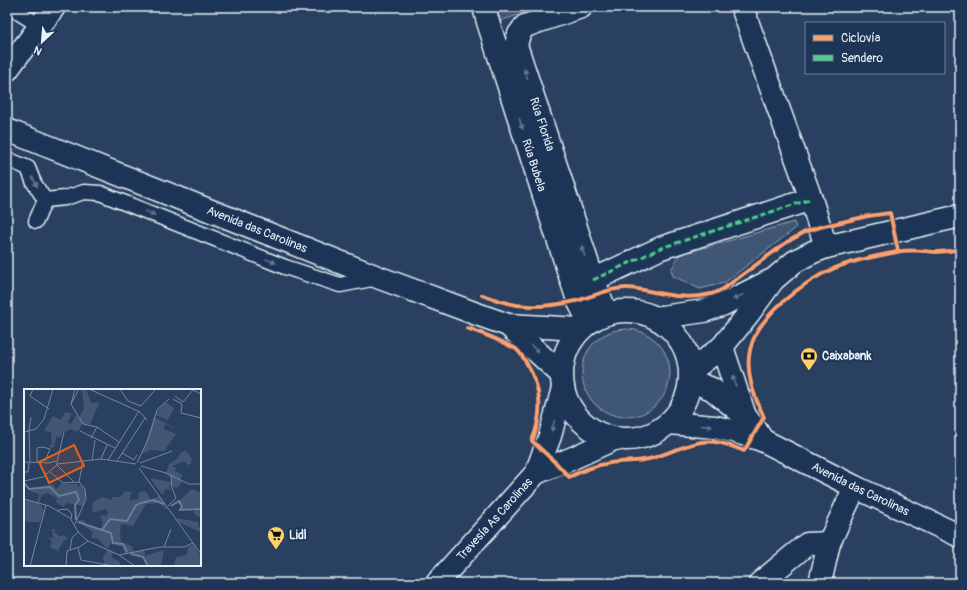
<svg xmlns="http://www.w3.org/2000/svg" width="967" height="590" viewBox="0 0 967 590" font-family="Pangolin,sans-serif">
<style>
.green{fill:#415774;stroke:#94a4b6}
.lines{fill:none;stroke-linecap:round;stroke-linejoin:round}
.lane-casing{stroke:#e8f1f8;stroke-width:17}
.street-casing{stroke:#e8f1f8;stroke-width:25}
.primary-casing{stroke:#e8f1f8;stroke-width:25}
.lane{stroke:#1d3557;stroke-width:14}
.street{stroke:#1d3557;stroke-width:22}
.primary{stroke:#1d3557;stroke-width:22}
.quiet{stroke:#4dcf88;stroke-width:3;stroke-dasharray:6 3;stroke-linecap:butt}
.cycleway-casing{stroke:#1d3557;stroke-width:6}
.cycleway{stroke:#fca06f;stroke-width:4}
.oneway{fill:#64778f}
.labels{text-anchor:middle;stroke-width:4;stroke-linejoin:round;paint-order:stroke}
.street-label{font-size:12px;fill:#e8f1f8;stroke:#1d3557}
.poi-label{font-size:12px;font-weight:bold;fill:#e8f1f8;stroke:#1d3557;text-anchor:start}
.inset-river{fill:none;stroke:#6b7c95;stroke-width:2}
.inset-road{fill:none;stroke:#75879d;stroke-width:1}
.view{fill:#e86118;fill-opacity:0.15;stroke:#e86118;stroke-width:2}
.inset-edge{fill:none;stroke:#e8f1f8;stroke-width:2}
</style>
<rect width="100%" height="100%" fill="#294061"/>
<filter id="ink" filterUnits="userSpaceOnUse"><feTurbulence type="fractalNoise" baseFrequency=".025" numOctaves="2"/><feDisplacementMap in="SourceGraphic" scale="8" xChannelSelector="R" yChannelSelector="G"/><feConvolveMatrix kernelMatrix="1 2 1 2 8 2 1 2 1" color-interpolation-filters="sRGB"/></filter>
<g filter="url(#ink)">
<g class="green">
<polygon points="496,7 543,7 500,21"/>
<polygon points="794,222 796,228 724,283 700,289 673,276 671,270 679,255"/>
<circle cx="626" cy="373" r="44"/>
</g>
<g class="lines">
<g class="lane-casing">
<g id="lane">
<polyline points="10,7 40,26"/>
<polyline points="7,159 28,168 34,183 45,200 65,198 84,192 100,193 285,267 340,285 377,278"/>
<polyline points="36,221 45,200"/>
</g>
</g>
<g class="street-casing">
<g id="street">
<path id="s1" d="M 484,7 L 488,22 L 568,270 L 578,300 L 589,322"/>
<path id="s2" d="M 581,7 L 525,26 L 519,34 L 516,45 L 566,196 L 593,280 L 599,294 L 606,314"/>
<polyline points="742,7 811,199 826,247"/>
<polyline points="7,70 54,7"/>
<polyline points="593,280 661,248 811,199"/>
<polyline points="536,473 573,458 614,439"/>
<path id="s3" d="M 437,583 L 536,473 L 550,436 L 563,388"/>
<polyline points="760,583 807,544 829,543"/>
<polyline points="820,583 829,543 855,487"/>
</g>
</g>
<g class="primary-casing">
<g id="primary">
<path id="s4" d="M 7,130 L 380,278 L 474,313 L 508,325 L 580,329"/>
<circle cx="626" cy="375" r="64"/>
<polyline points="655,318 704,311 724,304 770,281"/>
<polyline points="508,325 561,374"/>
<polyline points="722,347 745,416"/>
<polyline points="691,371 722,347 749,313 773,280 794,262 803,257 813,252 826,247 960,216"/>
<polyline points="691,381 712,389 745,416 756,430 762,440"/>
<path id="s5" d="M 669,423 L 715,427 L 733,431 L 762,440 L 855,487 L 960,536"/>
</g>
</g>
<use href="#lane" class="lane"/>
<use href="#street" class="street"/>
<use href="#primary" class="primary"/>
<polyline class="quiet" points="593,280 661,248 811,199"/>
<g class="cycleway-casing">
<g id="cycleway">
<path d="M 482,295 C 493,299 505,303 517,305 C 538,308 559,305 580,300 C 595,295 611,288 627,288 C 639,288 651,292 663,294 C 678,297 696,298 711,294 C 715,293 719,291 723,289 L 787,242 L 805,232 L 820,227 L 868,216 L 890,213 L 898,251"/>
<path d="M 467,328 C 481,333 495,338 508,345 C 510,346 513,347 516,349 C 520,352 524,359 527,364 C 542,390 543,413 532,441 L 557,464 L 569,477 C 582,471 595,465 610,463 C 623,461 637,462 649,459 C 670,454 693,439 715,442 C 725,443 734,447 744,451 L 764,417 C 754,396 745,374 750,350 C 757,316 804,281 835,268 C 854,260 876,256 897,252 C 910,249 922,251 936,252 C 944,252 952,251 960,249"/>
</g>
</g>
<use href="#cycleway" class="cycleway"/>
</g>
<defs><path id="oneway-solid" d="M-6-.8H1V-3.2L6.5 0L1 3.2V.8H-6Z"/></defs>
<g class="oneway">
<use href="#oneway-solid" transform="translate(526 74) rotate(-108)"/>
<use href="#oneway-solid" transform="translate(521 124) rotate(72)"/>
<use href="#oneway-solid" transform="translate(35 182) rotate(63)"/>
<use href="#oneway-solid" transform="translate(150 213) rotate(22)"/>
<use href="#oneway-solid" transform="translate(583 251) rotate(-107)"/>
<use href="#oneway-solid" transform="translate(271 261) rotate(22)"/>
<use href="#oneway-solid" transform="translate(738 297) rotate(154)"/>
<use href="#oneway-solid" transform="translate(535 349) rotate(43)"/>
<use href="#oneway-solid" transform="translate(734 381) rotate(-108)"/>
<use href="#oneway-solid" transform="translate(553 426) rotate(106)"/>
<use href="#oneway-solid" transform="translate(707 426) rotate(5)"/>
</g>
</g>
<defs>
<g id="bank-pin" transform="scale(0.9)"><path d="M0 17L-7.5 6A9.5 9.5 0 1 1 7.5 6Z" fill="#ffd166" stroke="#1d3557"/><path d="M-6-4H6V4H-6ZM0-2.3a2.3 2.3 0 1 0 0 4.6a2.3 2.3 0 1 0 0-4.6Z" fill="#111"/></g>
<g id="supermarket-pin" transform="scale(0.9)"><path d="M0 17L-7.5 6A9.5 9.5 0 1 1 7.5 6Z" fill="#ffd166" stroke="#1d3557"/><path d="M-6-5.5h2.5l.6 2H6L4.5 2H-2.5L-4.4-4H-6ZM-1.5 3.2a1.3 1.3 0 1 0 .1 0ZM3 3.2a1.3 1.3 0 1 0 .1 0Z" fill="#111"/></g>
</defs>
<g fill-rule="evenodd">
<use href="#bank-pin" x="809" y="356"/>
<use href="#supermarket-pin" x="276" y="535"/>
</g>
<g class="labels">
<g class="street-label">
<text dy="4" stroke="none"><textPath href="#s2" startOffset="164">Rúa Florida</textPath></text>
<text dy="4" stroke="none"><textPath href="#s1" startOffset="166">Rúa Bubela</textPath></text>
<text dy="4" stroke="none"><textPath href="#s4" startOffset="269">Avenida das Carolinas</textPath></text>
<text dy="4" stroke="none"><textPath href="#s5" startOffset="205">Avenida das Carolinas</textPath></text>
<text dy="4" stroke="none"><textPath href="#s3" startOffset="86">Travesía As Carolinas</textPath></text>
</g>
<g class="poi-label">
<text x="822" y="360">Caixabank</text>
<text x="289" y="539">Lidl</text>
</g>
</g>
<g transform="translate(24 389)">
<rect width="177" height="177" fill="#294061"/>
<path d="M 58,0 L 63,2 L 67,14 L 74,13 L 75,15 L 66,35 L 58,35 L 54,43 L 45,40 L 42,43 L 39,42 L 36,49 L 33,47 L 29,59 L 24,57 L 28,55 L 27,43 L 20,42 L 29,27 L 37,31 L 41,23 L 48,25 L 44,33 L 47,35 L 52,26 L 55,29 L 60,20 ZM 141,13 L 150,19 L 144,31 L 131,26 ZM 130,28 L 155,41 L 141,35 L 140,40 L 152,45 L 140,62 L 127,61 L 118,65 ZM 162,62 L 168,70 L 167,75 L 163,76 L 162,73 L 158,73 L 148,77 L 152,79 L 151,82 L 159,86 L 156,91 L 158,92 L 154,99 L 144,96 L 147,101 L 142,100 L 138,106 L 126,89 L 147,93 L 147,89 L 142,84 L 145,75 L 153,70 L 157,63 ZM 0,94 L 6,99 L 29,95 L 32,100 L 37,95 L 54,95 L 54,100 L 56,96 L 60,98 L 62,106 L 59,117 L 43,114 L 39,118 L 32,113 L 33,109 L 23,104 L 18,106 L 15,114 L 20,121 L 16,133 L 5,133 L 0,132 L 0,110 L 13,114 L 15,105 L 6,102 ZM 168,100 L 176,103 L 177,101 L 177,126 L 174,128 L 170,124 L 172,119 L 156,121 L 158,118 L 155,112 ZM 101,102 L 108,103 L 105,111 L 114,110 L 114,104 L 119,102 L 123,103 L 126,111 L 135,107 L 145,122 L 135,114 L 122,115 L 109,137 L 97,135 L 96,143 L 97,153 L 108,157 L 110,163 L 120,161 L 121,167 L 140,161 L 137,177 L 124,177 L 121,169 L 101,164 L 99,158 L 87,154 L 84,159 L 81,158 L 74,150 L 67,149 L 69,143 L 53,132 L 59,131 L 63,136 L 77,140 L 79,135 L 76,126 L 82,127 L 84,124 L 82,120 L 68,124 L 69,113 L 78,108 L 87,111 L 89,108 L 96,108 ZM 152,129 L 174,133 L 177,143 L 156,134 ZM 28,140 L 32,141 L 30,143 L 35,147 L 41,146 L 44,152 L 40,151 L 34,162 L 26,158 L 28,152 L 24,149 L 29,149 ZM 170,155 L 177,169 L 177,177 L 150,177 L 152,168 L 163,166 L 164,158 ZM 84,161 L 89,164 L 87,168 L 96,173 L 96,177 L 80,176 L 79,168 Z" fill="#415774"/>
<path class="inset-river" d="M 0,94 L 5,100 L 26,98 L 35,107 L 52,103 L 55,111 L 51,116 L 52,131M 147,117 L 155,112 L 158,118 L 156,121 L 177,120M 54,133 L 78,141 L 86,130 L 103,132 L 112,116 L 117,114 L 129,111 L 140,115M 78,141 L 87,144 L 89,154 L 99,155 L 103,163M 107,165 L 119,168 L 124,177"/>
<path class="inset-road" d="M 9,0 L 6,7 L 25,20M 51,0 L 47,15 L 55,0M 65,0 L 116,23 L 123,31M 96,0 L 104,12 L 117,17 L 132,0M 151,7 L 159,13 L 169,1 L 177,5M 149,10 L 158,15 L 157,24 L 177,29M 47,15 L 59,35 L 73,38 L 95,53M 56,42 L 91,59M 0,43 L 12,40 L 20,30 L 29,0M 67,49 L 73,38M 98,64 L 110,71 L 113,66M 77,70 L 83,56M 68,71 L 71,51M 84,71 L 115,22M 93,72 L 121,29M 0,73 L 25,74 L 31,72 L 34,75 L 19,88 L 0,92M 6,73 L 5,41 L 7,28M 33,73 L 40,43M 13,74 L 13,59 L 19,58 L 26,60 L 21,72M 113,74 L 125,48 L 133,21 L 145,10M 116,74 L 148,62M 34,75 L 77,70 L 112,75M 33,76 L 50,93M 117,77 L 142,84 L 165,95 L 177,95M 115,79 L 177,165M 0,83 L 4,83 L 5,74M 26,83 L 39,94 L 55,93M 55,93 L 59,72M 0,110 L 25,117 L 46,129 L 55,144 L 64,152 L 95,166 L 136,158 L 160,158 L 169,154M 144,117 L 152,109 L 148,99 L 147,86M 34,121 L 43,120 L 48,125 L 47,130M 51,135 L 62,110 L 61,100 L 55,93M 140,158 L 147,140M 54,159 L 57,171 L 89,177M 46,160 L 48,149 L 54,143M 95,166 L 111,177M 6,177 L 22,116M 42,177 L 43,162 L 55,158 L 64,152"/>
<path class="view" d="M 50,56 L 60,77 L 25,94 L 15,73 Z"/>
<rect width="177" height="177" class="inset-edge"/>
</g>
<rect width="967" height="590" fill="none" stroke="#1d3557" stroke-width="24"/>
<rect x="12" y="12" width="943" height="566" fill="none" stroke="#e8f1f8" stroke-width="1.5" filter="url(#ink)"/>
<rect x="805" y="22" width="140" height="52" fill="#1d3557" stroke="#6e8097"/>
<rect x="813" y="35" width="20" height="6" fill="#fca06f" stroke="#6e8097"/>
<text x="841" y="42" font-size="12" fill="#e8f1f8">Ciclovía</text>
<rect x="813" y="55" width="20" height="6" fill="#4dcf88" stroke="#6e8097"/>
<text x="841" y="62" font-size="12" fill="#e8f1f8">Sendero</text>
<g transform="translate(42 42) rotate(206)" stroke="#1d3557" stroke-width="3" paint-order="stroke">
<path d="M0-3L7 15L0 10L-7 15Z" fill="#e8f1f8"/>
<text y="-6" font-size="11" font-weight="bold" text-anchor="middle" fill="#e8f1f8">N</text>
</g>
</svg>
